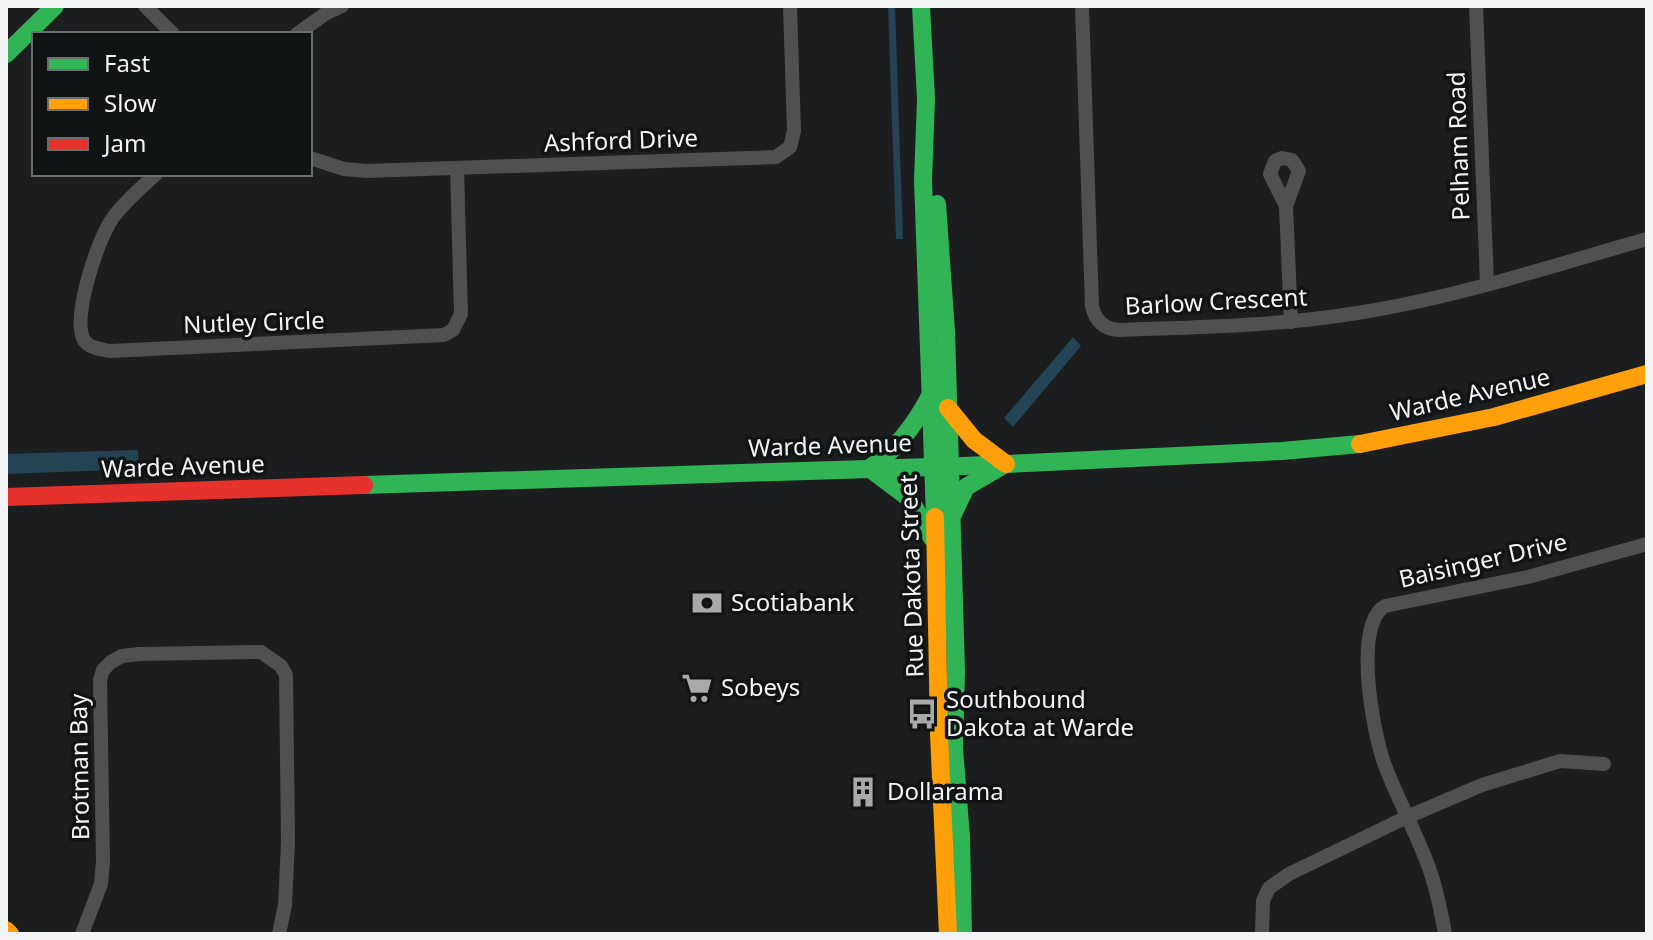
<svg xmlns="http://www.w3.org/2000/svg" width="1653" height="940" viewBox="0 0 1653 940" font-family="'Noto Sans',sans-serif">
<style>
.green{fill:#244354}
.lines{fill:none;stroke-linecap:round;stroke-linejoin:round}
.street{stroke:#4f5051;stroke-width:14}
.fast{stroke:#30b455;stroke-width:18}
.slow{stroke:#ff9f0a;stroke-width:18}
.jam{stroke:#e5322d;stroke-width:18}
.labels{text-anchor:middle;stroke-width:7;stroke-linejoin:round;paint-order:stroke}
.street-label{font-size:24px;fill:#f2f4f5;stroke:#111415}
.poi-label{font-size:24px;fill:#f2f4f5;stroke:#111415;text-anchor:start}
</style>
<rect width="100%" height="100%" fill="#1b1d1e"/>
<g class="green">
<polygon points="888,6 895,6 903,239 896,239"/>
<polygon points="1073,337 1081,346 1013,427 1004,418"/>
<polygon points="138,450 139,469 6,474 6,454"/>
</g>
<g class="lines">
<g class="street">
<polyline points="145,6 173,34"/>
<path d="M 1082,6 L 1092,306 C 1095,320 1103,329 1119,330 C 1198,327 1278,326 1357,313 C 1455,298 1551,266 1647,239"/>
<polyline points="1476,6 1487,284"/>
<polyline points="297,34 325,14 342,6"/>
<polyline points="310,158 344,169 367,171 776,157 790,147 794,131 790,6"/>
<path d="M 156,174 C 141,188 124,202 112,219 C 98,239 73,314 83,338 C 87,348 100,349 110,351 L 444,335 L 453,330 L 461,314 L 457,168"/>
<polyline points="1286,206 1270,174 1275,161 1282,158 1292,160 1299,171 1286,206 1291,322"/>
<polyline points="82,934 101,884 103,861 100,680 103,670 111,662 122,656 139,654 261,652 281,666 286,675 288,842 285,905 279,934"/>
<polyline points="1262,934 1263,901 1269,888 1289,874 1407,817 1482,785 1560,761 1604,764"/>
<path d="M 1445,934 C 1441,911 1437,890 1429,868 C 1416,831 1396,797 1383,760 C 1373,730 1353,624 1385,606 L 1528,577 L 1647,544"/>
</g>
<g class="fast">
<polyline points="921,6 926,99 923,180 935,517"/>
<polyline points="6,54 55,6"/>
<polyline points="937,204 946,331 956,671 954,748 961,837 963,934"/>
<polyline points="869,468 909,498 932,538"/>
<path d="M 870,468 C 897,449 915,425 930,396"/>
<polyline points="364,485 963,466 1282,451 1360,444"/>
<polyline points="953,514 966,487 1002,466"/>
</g>
<g class="slow">
<polyline points="948,408 974,440 1006,464"/>
<polyline points="1360,444 1494,417 1647,374"/>
<polyline points="935,517 939,734 948,934"/>
<polyline points="6,930 10,934"/>
</g>
<polyline class="jam" points="6,497 364,485"/>
</g>
<defs>
<g id="bank-bare" transform="scale(2.4)"><path d="M-6-4H6V4H-6ZM0-2.3a2.3 2.3 0 1 0 0 4.6a2.3 2.3 0 1 0 0-4.6Z" fill="#a7a9aa" stroke="#111415" stroke-width="2.5" paint-order="stroke"/></g>
<g id="supermarket-bare" transform="scale(2.4)"><path d="M-6-5.5h2.5l.6 2H6L4.5 2H-2.5L-4.4-4H-6ZM-1.5 3.2a1.3 1.3 0 1 0 .1 0ZM3 3.2a1.3 1.3 0 1 0 .1 0Z" fill="#a7a9aa" stroke="#111415" stroke-width="2.5" paint-order="stroke"/></g>
<g id="bus-bare" transform="scale(2.4)"><path d="M-5-6H5V4H4V6H2V4H-2V6H-4V4H-5ZM-3.5-4V0h7V-4ZM-3.5 1.2v1.5H-2V1.2ZM2 1.2v1.5H3.5V1.2Z" fill="#a7a9aa" stroke="#111415" stroke-width="2.5" paint-order="stroke"/></g>
<g id="building-bare" transform="scale(2.4)"><path d="M-4-6H4V6H1V3H-1V6H-4ZM-2.5-4.3h1.7v1.8h-1.7ZM.8-4.3h1.7v1.8H.8ZM-2.5-1h1.7V.8h-1.7ZM.8-1h1.7V.8H.8Z" fill="#a7a9aa" stroke="#111415" stroke-width="2.5" paint-order="stroke"/></g>
</defs>
<g fill-rule="evenodd">
<use href="#bank-bare" x="707" y="603"/>
<use href="#supermarket-bare" x="697" y="688"/>
<use href="#bus-bare" x="922" y="714"/>
<use href="#building-bare" x="863" y="792"/>
</g>
<g class="labels">
<g class="street-label">
<text transform="translate(621 141) rotate(-2)" y="8">Ashford Drive</text>
<text transform="translate(1459 146) rotate(-92)" y="8">Pelham Road</text>
<text transform="translate(1216 302) rotate(-3)" y="8">Barlow Crescent</text>
<text transform="translate(254 323) rotate(-2)" y="8">Nutley Circle</text>
<text transform="translate(1470 395) rotate(-13)" y="8">Warde Avenue</text>
<text transform="translate(830 446) rotate(-2)" y="8">Warde Avenue</text>
<text transform="translate(183 467) rotate(-2)" y="8">Warde Avenue</text>
<text transform="translate(1483 561) rotate(-13)" y="8">Baisinger Drive</text>
<text transform="translate(912 576) rotate(-92)" y="8">Rue Dakota Street</text>
<text transform="translate(80 767) rotate(-91)" y="8">Brotman Bay</text>
</g>
<g class="poi-label">
<text x="731" y="611">Scotiabank</text>
<text x="721" y="696">Sobeys</text>
<text x="946" y="708">Southbound<tspan x="946" dy="28">Dakota at Warde</tspan></text>
<text x="887" y="800">Dollarama</text>
</g>
</g>
<rect width="1653" height="940" fill="none" stroke="#f2f4f5" stroke-width="16"/>
<rect x="32" y="32" width="280" height="144" fill="#111415" stroke="#6b6e6f" stroke-width="2"/>
<rect x="48" y="58" width="40" height="12" fill="#30b455" stroke="#6b6e6f" stroke-width="2"/>
<text x="104" y="72" font-size="24" fill="#f2f4f5">Fast</text>
<rect x="48" y="98" width="40" height="12" fill="#ff9f0a" stroke="#6b6e6f" stroke-width="2"/>
<text x="104" y="112" font-size="24" fill="#f2f4f5">Slow</text>
<rect x="48" y="138" width="40" height="12" fill="#e5322d" stroke="#6b6e6f" stroke-width="2"/>
<text x="104" y="152" font-size="24" fill="#f2f4f5">Jam</text>
</svg>
